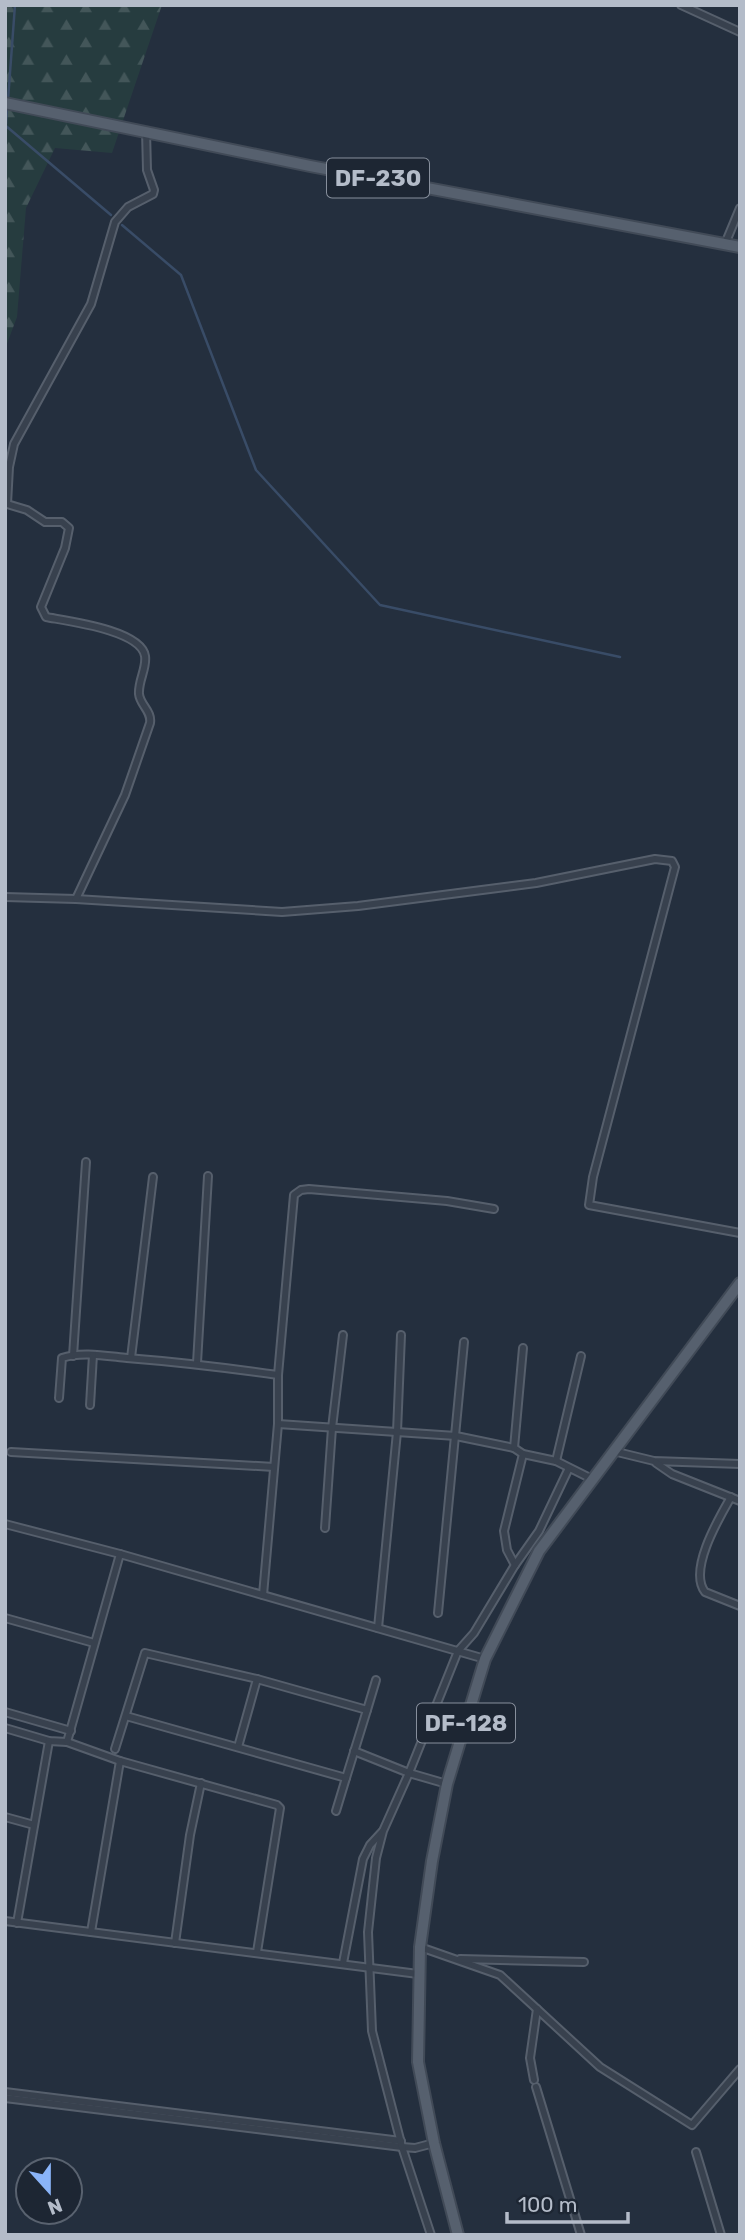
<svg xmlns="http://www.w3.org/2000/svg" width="745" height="2240" viewBox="0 0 745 2240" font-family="Rubik,sans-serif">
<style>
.forest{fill:url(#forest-firs)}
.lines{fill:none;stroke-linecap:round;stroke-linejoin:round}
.stream{stroke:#394c67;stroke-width:2.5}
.minor-casing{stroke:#565f6c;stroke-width:10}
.primary-casing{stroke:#414a57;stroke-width:14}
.minor{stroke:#38414e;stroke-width:6}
.primary{stroke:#56606e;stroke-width:10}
.labels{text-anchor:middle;stroke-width:5;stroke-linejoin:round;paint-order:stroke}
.shield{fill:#1d2633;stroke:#878f9c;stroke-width:2}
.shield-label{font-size:23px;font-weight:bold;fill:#b4bcc9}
</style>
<defs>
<pattern id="forest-firs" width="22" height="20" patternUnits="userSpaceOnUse" patternTransform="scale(1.75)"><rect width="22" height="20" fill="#263c3f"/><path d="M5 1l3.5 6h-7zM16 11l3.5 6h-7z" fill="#435659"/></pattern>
</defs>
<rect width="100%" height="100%" fill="#242f3e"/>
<polygon class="forest" points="5,5 162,5 112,153 55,148 26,208 17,317 5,349"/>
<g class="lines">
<g class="stream">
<polyline points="8,100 15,5"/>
<polyline points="6,124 7,106"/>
<polyline points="6,126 111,215"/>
<polyline points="122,225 181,275 256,470 380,605 620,657"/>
</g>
<g class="minor-casing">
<g id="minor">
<polyline points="681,5 740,32"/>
<polyline points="725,244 740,208"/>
<polyline points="5,897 76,899 282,912 358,906 536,883 655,859 672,861 675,867 593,1177 589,1205 740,1233"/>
<path d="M 76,899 L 125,795 L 150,723 C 152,711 140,705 139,694 C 138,681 147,668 145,656 C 141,630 67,621 46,617 L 41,607 L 65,548 L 69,528 L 62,522 L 45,522 L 27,510 L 7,504 L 9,467 L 14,444 L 91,304 L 115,222 L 128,207 L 153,194 L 154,190 L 147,170 L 146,131"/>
<polyline points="73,1356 86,1162"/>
<polyline points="131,1358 153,1177"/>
<polyline points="197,1363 208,1176"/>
<path d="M 59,1398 L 62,1358 C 81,1351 107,1356 127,1358 C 178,1362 228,1368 278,1375"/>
<polyline points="90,1405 93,1355"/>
<polyline points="278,1424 456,1436 514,1448 523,1454 556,1461 592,1479"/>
<polyline points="514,1448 523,1348"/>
<polyline points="613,1451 654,1461 740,1464"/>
<polyline points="11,1452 274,1467"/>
<polyline points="556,1461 581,1356"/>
<polyline points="656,1463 672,1474 740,1501"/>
<path d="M 731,1497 C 719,1518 688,1570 705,1592 L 740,1606"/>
<polyline points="5,1524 120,1554 485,1659"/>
<polyline points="325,1528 332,1428 343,1335"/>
<polyline points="515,1565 507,1550 504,1531 523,1454"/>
<polyline points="263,1595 278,1424 278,1375 294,1195 301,1190 309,1189 447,1201 494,1209"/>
<polyline points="438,1613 464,1342"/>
<polyline points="5,1618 94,1643"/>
<polyline points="378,1628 397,1432 401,1335"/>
<polyline points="367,1710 376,1680"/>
<polyline points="5,1712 71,1731"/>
<polyline points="5,1728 49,1741 67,1742 120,1761 277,1805 280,1808 257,1952"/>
<polyline points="67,1742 120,1554"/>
<polyline points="238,1747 257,1679"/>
<polyline points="115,1749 145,1653 257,1679 367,1710 346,1778 126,1716"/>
<polyline points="354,1751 409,1773 447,1784"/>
<polyline points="336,1811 346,1778"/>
<polyline points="5,1817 34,1825"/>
<polyline points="5,1921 418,1974"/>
<polyline points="17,1923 49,1741"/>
<polyline points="91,1932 120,1761"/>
<polyline points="175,1943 190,1835 201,1783"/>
<polyline points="420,1947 500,1975 600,2067 692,2125 740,2069"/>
<polyline points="460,1959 584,1962"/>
<polyline points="343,1963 363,1859 370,1845 382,1832"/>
<polyline points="534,2080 530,2058 537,2009"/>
<polyline points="536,2087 581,2235"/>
<polyline points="5,2092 401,2141"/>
<polyline points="5,2098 402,2147 415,2148 434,2143"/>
<polyline points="696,2152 721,2235"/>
<polyline points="431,2235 402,2147 372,2031 368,1932 376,1858 383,1831 409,1773 458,1651 474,1633 515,1565 539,1531 569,1468"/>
</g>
</g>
<g class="primary-casing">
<g id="primary">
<polyline points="5,103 310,166 740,247"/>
<polyline points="458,2235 434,2143 418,2062 420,1947 432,1861 447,1784 485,1659 539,1551 740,1283"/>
</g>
</g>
<use href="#minor" class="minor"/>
<use href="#primary" class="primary"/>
</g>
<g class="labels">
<g class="shield">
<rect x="327" y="158.5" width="102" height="39" rx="5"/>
<rect x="417" y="1703.5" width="98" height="39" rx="5"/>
</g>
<g class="shield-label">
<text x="378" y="186">DF-230</text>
<text x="466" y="1731">DF-128</text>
</g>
</g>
<rect width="745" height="2240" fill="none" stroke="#b4bcc9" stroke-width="14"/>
<g transform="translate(49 2191) rotate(159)"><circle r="33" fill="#1d2633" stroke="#59626f" stroke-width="2"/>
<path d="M0-5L12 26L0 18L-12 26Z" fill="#8ab4f8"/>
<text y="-10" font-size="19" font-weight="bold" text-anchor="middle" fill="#b4bcc9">N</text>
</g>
<path d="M507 2212v10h121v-10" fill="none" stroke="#b4bcc9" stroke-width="3.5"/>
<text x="518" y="2212" font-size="21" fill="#b4bcc9" stroke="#1d2633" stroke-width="5" paint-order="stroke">100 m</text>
</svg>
